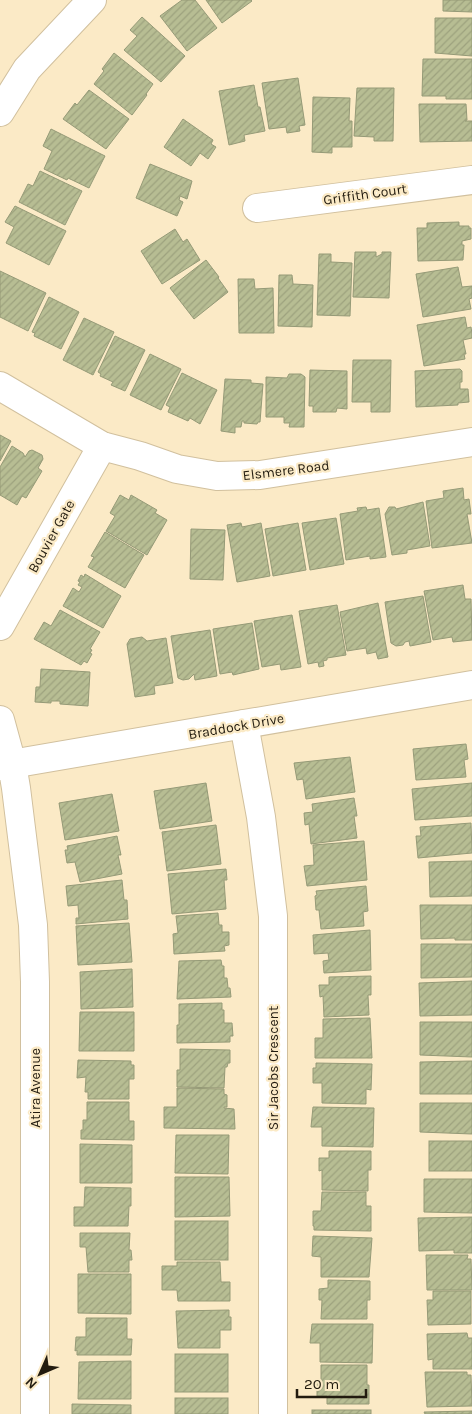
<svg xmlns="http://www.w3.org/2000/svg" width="472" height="1414" viewBox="0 0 472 1414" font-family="Karla,sans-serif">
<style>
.building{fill:url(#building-hatch);stroke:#959a77}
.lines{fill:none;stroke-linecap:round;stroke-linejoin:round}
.minor-casing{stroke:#d1c09e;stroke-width:30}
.minor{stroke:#fff;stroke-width:28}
.labels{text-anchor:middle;stroke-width:4.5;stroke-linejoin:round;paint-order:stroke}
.street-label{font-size:14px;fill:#221b0f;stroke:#fbeac6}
</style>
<defs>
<pattern id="building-hatch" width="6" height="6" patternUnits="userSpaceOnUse" patternTransform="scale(1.25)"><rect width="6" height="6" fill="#b7bd93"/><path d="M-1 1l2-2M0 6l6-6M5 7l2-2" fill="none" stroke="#9da27e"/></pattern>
</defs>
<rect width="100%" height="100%" fill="#fbeac6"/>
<g class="building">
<polygon points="182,0 195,0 217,28 187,51 160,16"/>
<polygon points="206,0 251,0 252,1 222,23"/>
<polygon points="443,0 472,0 472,12 443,11"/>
<polygon points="142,17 185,56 161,82 124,50 137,36 130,30"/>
<polygon points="435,18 472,18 472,56 435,53"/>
<polygon points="114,53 153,84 146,94 147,95 132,115 94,84 104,71 102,69"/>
<polygon points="423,59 472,59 472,99 446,99 446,96 422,96"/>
<polygon points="298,78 305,125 299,126 300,131 287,133 286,127 269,129 262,83"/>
<polygon points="254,85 258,107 260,107 265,131 244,135 245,141 229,145 219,91"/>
<polygon points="357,88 394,88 393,141 374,141 374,137 354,136"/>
<polygon points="89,90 129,119 106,149 63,119 75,103 77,105"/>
<polygon points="313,97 350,98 349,121 352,121 352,147 332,147 332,153 312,152"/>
<polygon points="419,104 466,104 467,120 465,121 472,121 472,141 420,142"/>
<polygon points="183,119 213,140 211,144 216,147 208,159 200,153 191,166 164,147"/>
<polygon points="51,129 105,156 89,188 68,178 67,180 44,169 52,151 43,146"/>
<polygon points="150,164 192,181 187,199 180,196 179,200 183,202 177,216 136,198"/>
<polygon points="40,171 82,191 65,225 19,202 28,184 33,186"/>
<polygon points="15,206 66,231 49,265 6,243 14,227 5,222"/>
<polygon points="459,222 459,226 469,226 469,228 471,228 471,239 462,241 462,245 464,245 463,260 418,261 417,228 427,228 427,223"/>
<polygon points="175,229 183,242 187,239 200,260 162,284 141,251"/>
<polygon points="355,252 376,252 376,257 382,254 382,252 391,252 389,298 353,297"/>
<polygon points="319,254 331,254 331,262 352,263 350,316 317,315"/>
<polygon points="206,260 219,277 218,278 228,292 194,319 170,288"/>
<polygon points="458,267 462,287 472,286 472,298 469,299 471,309 423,317 416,274"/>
<polygon points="0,271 46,293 28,331 0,317"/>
<polygon points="279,275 292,275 293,284 313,285 312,327 278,326"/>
<polygon points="238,279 254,279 255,289 273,288 274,333 239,333"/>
<polygon points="49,297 79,312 61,349 34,336 35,333 32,332"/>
<polygon points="465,317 467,328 471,327 472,334 472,338 463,340 466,354 464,354 465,359 424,366 417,325"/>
<polygon points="84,318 114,332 93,375 63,360"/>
<polygon points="115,336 145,350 125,391 111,385 113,382 100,376 101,374 98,372"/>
<polygon points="150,354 181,369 161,410 130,395"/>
<polygon points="353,360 391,360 390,412 371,412 371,402 352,402"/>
<polygon points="460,369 462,371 462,382 460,382 460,389 468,389 469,402 458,403 458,405 416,407 415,371"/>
<polygon points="310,370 347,371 347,409 337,408 336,412 313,412 313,406 309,406"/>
<polygon points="182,373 217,390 200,424 190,418 188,421 168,412 170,407 166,405"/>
<polygon points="289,374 301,374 305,377 304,427 289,427 290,423 284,423 284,417 266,417 266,377 287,378"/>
<polygon points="225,379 251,380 251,383 263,384 260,422 258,422 257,424 244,423 244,421 242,421 241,427 235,427 235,433 221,431"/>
<polygon points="0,435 11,441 0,461"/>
<polygon points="12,446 23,453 25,457 29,451 32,450 42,455 43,459 38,468 42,471 26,498 22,496 17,505 0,495 0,467"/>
<polygon points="463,488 464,500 469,499 471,514 467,514 472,543 432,548 426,501 444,498 443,491"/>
<polygon points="120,495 129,500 131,495 157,510 155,513 167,520 147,555 106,531 115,516 110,513"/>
<polygon points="423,502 430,546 407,550 407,553 392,555 385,514 389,507 395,507 396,509"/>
<polygon points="366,507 367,510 379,508 386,557 370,559 370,556 346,560 340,514 358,511 357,508"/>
<polygon points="336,518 344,564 310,570 302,523"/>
<polygon points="241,523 242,527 261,523 270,576 237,582 227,525"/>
<polygon points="298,523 306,570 273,576 265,529"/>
<polygon points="191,529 225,530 223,580 190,579"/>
<polygon points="105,532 144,555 125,588 88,567 94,557 91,556"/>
<polygon points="85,574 121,596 103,628 63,606 73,588 79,592 82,587 78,585 80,582 78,581 81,575 84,577"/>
<polygon points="463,585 465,599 471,599 472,640 453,642 452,637 433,640 424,591"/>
<polygon points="423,596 431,642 410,646 409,641 405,642 403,645 396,646 391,643 385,602"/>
<polygon points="378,603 388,657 378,659 376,652 367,654 366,648 347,651 340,612"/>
<polygon points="337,605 346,655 327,658 327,660 323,661 324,666 319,667 318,662 308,664 299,611"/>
<polygon points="60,610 100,632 90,649 92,650 90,653 92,654 87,663 84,661 81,665 34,639 44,622 51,626"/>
<polygon points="292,615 301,667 281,670 280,664 262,667 254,621"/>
<polygon points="252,623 259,669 233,675 232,672 220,674 213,629"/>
<polygon points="210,630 217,676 195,680 194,674 189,679 183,680 178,678 171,636"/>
<polygon points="142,637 147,641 166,638 173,683 154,686 155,694 135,697 127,644 130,639"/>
<polygon points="41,669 90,672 88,706 60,704 60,701 51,701 51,703 35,702 36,687 40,687"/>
<polygon points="466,744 468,759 464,760 466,777 416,780 413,749"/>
<polygon points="350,757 355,792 306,799 303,779 297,780 294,763"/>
<polygon points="206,783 212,821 160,829 154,791"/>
<polygon points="472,783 472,816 415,820 412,789"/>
<polygon points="112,794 119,831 65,840 59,803"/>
<polygon points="354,798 357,816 354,816 357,838 311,844 309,824 305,825 304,813 313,812 312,804"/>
<polygon points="471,823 472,853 418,858 416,836 421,836 420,827"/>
<polygon points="216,825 221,864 167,871 162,832"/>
<polygon points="117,836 121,855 118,855 122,874 80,882 75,862 67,863 65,850 68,850 67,846"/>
<polygon points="364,841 367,880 307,886 304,866 314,865 313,845"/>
<polygon points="472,861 472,896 430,897 429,862"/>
<polygon points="226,869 227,880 224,880 226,909 172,914 168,874"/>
<polygon points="122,880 124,900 127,900 128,919 76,924 76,918 79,918 78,905 68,906 66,886"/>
<polygon points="366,886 368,911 363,912 364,926 321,929 319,910 316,910 315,896 317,895 316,891"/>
<polygon points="420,905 472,905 472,940 455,940 455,938 421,939"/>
<polygon points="218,913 219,925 222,925 222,932 229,932 229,945 224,946 225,951 174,954 173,934 178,933 176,916"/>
<polygon points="129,923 132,962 78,965 76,926"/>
<polygon points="370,930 371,970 324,973 323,961 329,960 328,953 314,954 313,935"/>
<polygon points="421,944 472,944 472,977 421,978"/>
<polygon points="221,960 222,966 224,966 224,978 227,978 228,988 230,988 231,997 177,999 179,961"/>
<polygon points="132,969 133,1007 81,1009 80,972"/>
<polygon points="371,976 371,995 368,995 369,1015 324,1017 323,996 320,997 319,985 329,985 329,977"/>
<polygon points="472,981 472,1015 420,1016 419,983"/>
<polygon points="222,1003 222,1010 224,1010 224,1023 232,1023 233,1036 230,1036 230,1042 177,1043 177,1025 179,1025 179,1004"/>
<polygon points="80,1012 134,1012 134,1051 79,1051"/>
<polygon points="370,1018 372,1058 315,1058 315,1038 323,1038 323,1019"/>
<polygon points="420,1022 472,1022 472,1057 420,1055"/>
<polygon points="180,1049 230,1050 230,1063 228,1063 227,1067 225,1067 224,1088 177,1087 177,1070 180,1070"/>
<polygon points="78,1060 131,1061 131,1065 134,1065 134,1079 129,1079 129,1099 88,1099 88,1092 85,1092 86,1077 77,1078"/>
<polygon points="472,1061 472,1094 420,1094 420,1062"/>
<polygon points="316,1063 372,1064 371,1090 366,1089 366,1104 322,1103 322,1083 313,1083 313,1068 316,1068"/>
<polygon points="177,1088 224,1089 224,1094 227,1095 227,1107 224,1107 224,1108 234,1109 235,1129 164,1128 164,1107 177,1107"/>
<polygon points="87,1102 129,1102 129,1121 134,1121 134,1140 81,1139 81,1130 83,1130 83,1120 87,1120"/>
<polygon points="420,1103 472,1103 472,1134 420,1132"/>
<polygon points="313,1107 374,1108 373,1147 322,1146 322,1127 311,1127"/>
<polygon points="176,1135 229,1135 228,1174 175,1173"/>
<rect x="429" y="1141" width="43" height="30"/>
<polygon points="80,1144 132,1145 132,1183 80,1183"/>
<polygon points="329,1151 371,1151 371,1170 368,1170 368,1191 322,1190 322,1170 319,1171 319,1158 329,1158"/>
<polygon points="175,1177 229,1177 230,1216 175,1217"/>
<polygon points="424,1179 472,1179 472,1213 424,1212"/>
<polygon points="85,1187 131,1188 131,1206 129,1206 128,1226 74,1226 74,1207 84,1207"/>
<polygon points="322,1192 366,1192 366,1206 371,1206 371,1231 314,1230 314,1226 313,1226 313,1211 321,1211"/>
<polygon points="472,1217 472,1253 454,1253 454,1250 419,1251 418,1218"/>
<rect x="175" y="1221" width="53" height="39"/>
<polygon points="80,1233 130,1233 129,1250 131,1250 132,1260 129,1260 129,1272 88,1272 86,1247 80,1247"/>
<polygon points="313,1236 372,1238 369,1277 321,1277 321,1257 312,1256"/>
<polygon points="426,1255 468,1255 467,1259 471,1259 472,1290 427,1290"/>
<polygon points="177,1262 220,1262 221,1282 230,1282 230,1301 178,1301 177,1290 162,1290 162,1266 177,1266"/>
<polygon points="78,1274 131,1274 131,1314 78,1313"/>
<polygon points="328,1280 370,1281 370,1300 367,1300 367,1319 321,1319 322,1300 319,1300 319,1289 328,1288"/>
<polygon points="433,1291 471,1291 471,1324 428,1325 427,1300 433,1300"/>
<polygon points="229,1310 229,1317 231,1317 231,1330 220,1330 220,1348 178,1348 176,1311"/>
<polygon points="86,1318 127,1318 127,1339 132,1339 131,1355 77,1355 77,1350 75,1351 76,1337 86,1337"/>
<polygon points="312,1324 373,1324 372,1363 320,1362 320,1343 310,1343"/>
<polygon points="467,1333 468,1338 472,1338 472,1369 433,1369 433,1359 428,1360 427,1334"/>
<rect x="175" y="1354" width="53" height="38"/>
<polygon points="131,1361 131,1399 78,1399 79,1362"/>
<polygon points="321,1365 367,1365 367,1385 369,1385 369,1404 327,1404 327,1396 317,1396 317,1384 321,1384"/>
<polygon points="425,1372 467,1372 467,1375 471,1375 472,1406 427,1407"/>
<rect x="175" y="1398" width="53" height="16"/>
<polygon points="72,1404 131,1405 131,1414 72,1414"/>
<rect x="312" y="1410" width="59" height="4"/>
<polygon points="472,1411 472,1414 425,1414 424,1412"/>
</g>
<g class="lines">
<g class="minor-casing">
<g id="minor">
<polyline points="0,112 27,69 92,0"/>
<polyline points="257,208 472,180"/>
<polyline points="0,386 102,446 140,456 177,469 217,476 260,475 472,442"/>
<polyline points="0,626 102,446"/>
<polyline points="0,720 12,764 16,788 33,925 35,982 35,1414"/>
<polyline points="244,724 261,817 273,916 273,1414"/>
<polyline points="0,766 472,685"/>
</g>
</g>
<use href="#minor" class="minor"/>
</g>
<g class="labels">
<g class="street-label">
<text transform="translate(365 194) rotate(-8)" y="5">Griffith Court</text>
<text transform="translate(286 470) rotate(-7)" y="5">Elsmere Road</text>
<text transform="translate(51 536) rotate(-61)" y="5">Bouvier Gate</text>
<text transform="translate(236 726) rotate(-10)" y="5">Braddock Drive</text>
<text transform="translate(273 1068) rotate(-90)" y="5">Sir Jacobs Crescent</text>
<text transform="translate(35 1088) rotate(-90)" y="5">Atira Avenue</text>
</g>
</g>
<g transform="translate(40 1374) rotate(225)" stroke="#fbeac6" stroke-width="4" paint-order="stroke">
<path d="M0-4L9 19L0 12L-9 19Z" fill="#221b0f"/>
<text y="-8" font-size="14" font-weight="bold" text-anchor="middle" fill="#221b0f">N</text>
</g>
<path d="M297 1389v8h69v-8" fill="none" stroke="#221b0f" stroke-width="2.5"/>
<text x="304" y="1389" font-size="15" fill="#221b0f" stroke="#fbeac6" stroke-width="4" paint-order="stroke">20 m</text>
</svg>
